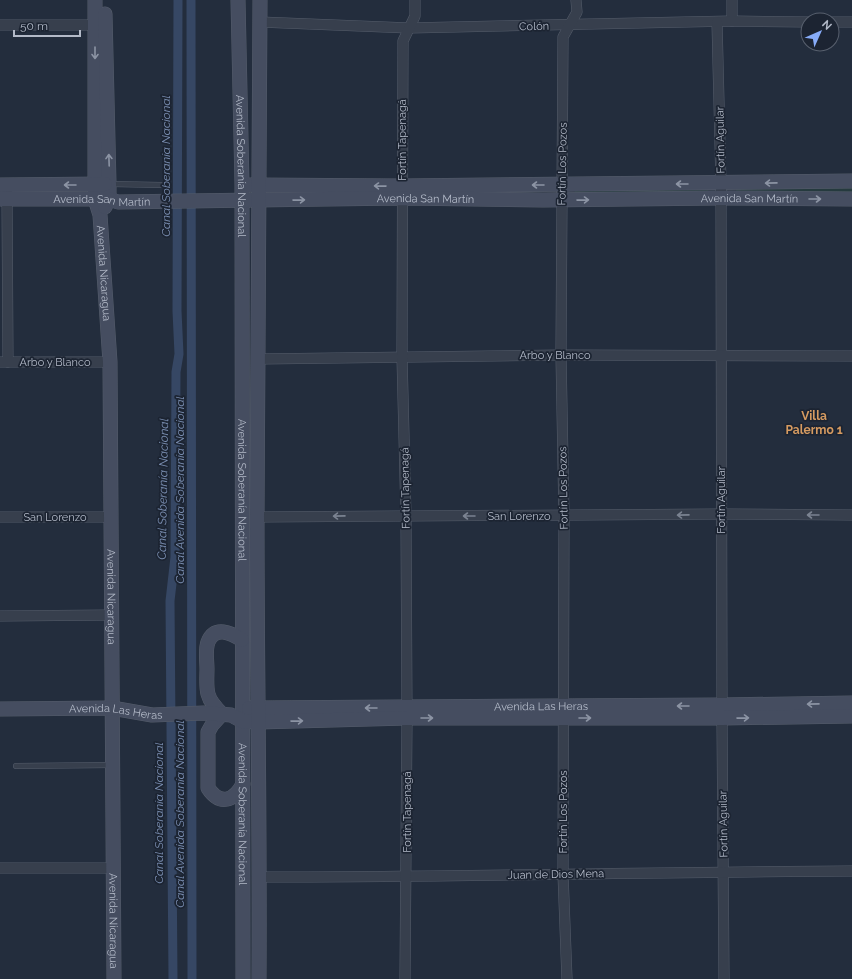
<svg xmlns="http://www.w3.org/2000/svg" width="852" height="979" viewBox="0 0 852 979" font-family="Raleway,sans-serif">
<style>
.green{fill:#253a3e}
.lines{fill:none;stroke-linecap:round;stroke-linejoin:round}
.canal{stroke:#364764;stroke-width:9}
.lane-casing{stroke:#555d6b;stroke-width:6}
.street-casing{stroke:#555d6b;stroke-width:11}
.secondary-casing{stroke:#555d6b;stroke-width:15}
.lane{stroke:#373f4d;stroke-width:5}
.street{stroke:#373f4d;stroke-width:10}
.secondary{stroke:#454d60;stroke-width:14}
.oneway{stroke:#8c94a4}
.oneway2{stroke:#7b8391}
.labels{text-anchor:middle;stroke-width:3.5;stroke-linejoin:round;paint-order:stroke}
.street-label{font-size:11px;fill:#b3bac8;stroke:#1c2432}
.water-label{font-size:12px;font-style:italic;fill:#7a8eb1;stroke:#1c2432}
.neighbourhood-label{font-size:12px;font-weight:bold;fill:#d69b61;stroke:#1c2432}
</style>
<rect width="100%" height="100%" fill="#232d3d"/>
<g class="green">
<rect x="736" y="187" width="116" height="5"/>
<polygon points="708,189 709,194 575,195 575,190"/>
</g>
<g class="lines">
<g class="canal">
<polyline points="191,0 192,979"/>
<polyline points="173,979 170,601 175,557 176,372 179,354 177,311 178,0"/>
</g>
<g class="lane-casing">
<g id="lane">
<polyline points="111,184 162,185"/>
<polyline points="16,766 112,765"/>
</g>
</g>
<g class="street-casing">
<g id="street">
<polyline points="732,21 732,0"/>
<polyline points="260,22 409,28 732,21 808,22"/>
<polyline points="717,22 721,184 722,718 724,979"/>
<polyline points="832,22 852,22"/>
<polyline points="0,25 101,25"/>
<polyline points="7,193 8,362"/>
<polyline points="259,359 561,355 852,356"/>
<polyline points="0,362 110,362"/>
<polyline points="0,517 111,517"/>
<polyline points="257,517 722,514 852,515"/>
<polyline points="0,616 112,615"/>
<polyline points="0,868 113,868"/>
<path d="M 260,877 C 457,877 654,872 852,871"/>
<polyline points="405,979 407,718 406,516 402,357 403,41 415,16 415,0"/>
<polyline points="567,979 563,874 564,516 561,355 563,37 577,12 576,0"/>
</g>
</g>
<g class="secondary-casing">
<g id="secondary">
<path id="s1" d="M 95,0 L 95,199 L 100,215 L 110,362 L 114,979"/>
<path id="s2" d="M 238,0 L 242,185 L 243,979"/>
<polyline points="105,14 109,184 109,199 105,207"/>
<polyline points="0,185 105,184"/>
<polyline points="250,185 402,186 852,181"/>
<path id="s3" d="M 0,199 L 109,199 L 118,202 L 402,198 L 543,200 L 720,198 L 852,199"/>
<path d="M 242,640 C 231,633 215,625 208,642 C 205,650 207,661 207,669 C 207,677 206,686 208,694 C 210,702 216,708 222,714 L 212,725 L 208,732 L 208,788 C 220,806 234,801 243,784"/>
<path id="s4" d="M 249,708 L 722,705 L 852,703"/>
<path id="s5" d="M 0,709 L 112,708 L 152,715 L 204,713 L 231,715 L 242,721 L 258,722 L 407,718 L 722,718 L 852,716"/>
<path d="M 259,979 C 260,825 257,671 257,517 C 257,344 260,172 260,0"/>
</g>
</g>
<use href="#lane" class="lane"/>
<use href="#street" class="street"/>
<use href="#secondary" class="secondary"/>
</g>
<defs><path id="oneway-shaft" d="M-6 0H5M1.5-3L5.5 0L1.5 3" fill="none" stroke-width="1.6" stroke-linecap="round" stroke-linejoin="round"/></defs>
<g class="oneway">
<use href="#oneway-shaft" transform="translate(95 53) rotate(90)"/>
<use href="#oneway-shaft" transform="translate(109 160) rotate(-92)"/>
<use href="#oneway-shaft" transform="translate(771 183) rotate(179)"/>
<use href="#oneway-shaft" transform="translate(682 184) rotate(180)"/>
<use href="#oneway-shaft" transform="translate(70 185) rotate(180)"/>
<use href="#oneway-shaft" transform="translate(538 185) rotate(180)"/>
<use href="#oneway-shaft" transform="translate(380 186) rotate(-179)"/>
<use href="#oneway-shaft" transform="translate(815 199)"/>
<use href="#oneway-shaft" transform="translate(299 200) rotate(-1)"/>
<use href="#oneway-shaft" transform="translate(583 200) rotate(-1)"/>
<use href="#oneway-shaft" transform="translate(813 704) rotate(179)"/>
<use href="#oneway-shaft" transform="translate(683 706) rotate(180)"/>
<use href="#oneway-shaft" transform="translate(371 708) rotate(180)"/>
<use href="#oneway-shaft" transform="translate(427 718)"/>
<use href="#oneway-shaft" transform="translate(585 718)"/>
<use href="#oneway-shaft" transform="translate(743 718) rotate(-1)"/>
<use href="#oneway-shaft" transform="translate(297 721) rotate(-1)"/>
</g>
<g class="oneway2">
<use href="#oneway-shaft" transform="translate(683 515) rotate(179)"/>
<use href="#oneway-shaft" transform="translate(813 515) rotate(-180)"/>
<use href="#oneway-shaft" transform="translate(339 516) rotate(179)"/>
<use href="#oneway-shaft" transform="translate(469 516) rotate(-180)"/>
</g>
<g class="labels">
<g class="street-label">
<text transform="translate(534 26) rotate(-1)" y="4">Colón</text>
<text transform="translate(402 140) rotate(-90)" y="4">Fortín Tapenagá</text>
<text transform="translate(720 140) rotate(-91)" y="4">Fortín Aguilar</text>
<text transform="translate(562 164) rotate(-89)" y="4">Fortín Los Pozos</text>
<text dy="4" stroke="none"><textPath href="#s2" startOffset="166">Avenida Soberanía Nacional</textPath></text>
<text dy="4" stroke="none"><textPath href="#s3" startOffset="426">Avenida San Martín</textPath></text>
<text dy="4" stroke="none"><textPath href="#s3" startOffset="750">Avenida San Martín</textPath></text>
<text dy="4" stroke="none"><textPath href="#s3" startOffset="102">Avenida San Martín</textPath></text>
<text dy="4" stroke="none"><textPath href="#s1" startOffset="274">Avenida Nicaragua</textPath></text>
<text x="555" y="359">Arbo y Blanco</text>
<text x="55" y="366">Arbo y Blanco</text>
<text transform="translate(405 488) rotate(-91)" y="4">Fortín Tapenagá</text>
<text transform="translate(563 488) rotate(-91)" y="4">Fortín Los Pozos</text>
<text dy="4" stroke="none"><textPath href="#s2" startOffset="490">Avenida Soberanía Nacional</textPath></text>
<text transform="translate(721 500) rotate(-90)" y="4">Fortín Aguilar</text>
<text x="519" y="520">San Lorenzo</text>
<text x="55" y="521">San Lorenzo</text>
<text dy="4" stroke="none"><textPath href="#s1" startOffset="598">Avenida Nicaragua</textPath></text>
<text dy="4" stroke="none"><textPath href="#s4" startOffset="292">Avenida Las Heras</textPath></text>
<text dy="4" stroke="none"><textPath href="#s5" startOffset="116">Avenida Las Heras</textPath></text>
<text transform="translate(407 812) rotate(-90)" y="4">Fortín Tapenagá</text>
<text transform="translate(563 812) rotate(-90)" y="4">Fortín Los Pozos</text>
<text dy="4" stroke="none"><textPath href="#s2" startOffset="814">Avenida Soberanía Nacional</textPath></text>
<text transform="translate(723 824) rotate(-91)" y="4">Fortín Aguilar</text>
<text transform="translate(556 874) rotate(-1)" y="4">Juan de Dios Mena</text>
<text dy="4" stroke="none"><textPath href="#s1" startOffset="922">Avenida Nicaragua</textPath></text>
</g>
<g class="water-label">
<text transform="translate(166 166) rotate(-90)" y="4">Canal Soberanía Nacional</text>
<text transform="translate(163 489) rotate(-89)" y="4">Canal Soberanía Nacional</text>
<text transform="translate(180 490) rotate(-90)" y="4">Canal Avenida Soberanía Nacional</text>
<text transform="translate(159 813) rotate(-90)" y="4">Canal Soberanía Nacional</text>
<text transform="translate(180 814) rotate(-90)" y="4">Canal Avenida Soberanía Nacional</text>
</g>
<g class="neighbourhood-label">
<text x="814" y="420">Villa<tspan x="814" dy="14">Palermo 1</tspan></text>
</g>
</g>
<g transform="translate(820 32) rotate(45)"><circle r="19" fill="#1c2432" stroke="#58606e"/>
<path d="M0-3L7 15L0 10L-7 15Z" fill="#87acf9"/>
<text y="-6" font-size="11" font-weight="bold" text-anchor="middle" fill="#b3bac8">N</text>
</g>
<path d="M14 30v6h66v-6" fill="none" stroke="#b3bac8" stroke-width="2"/>
<text x="20" y="30" font-size="12" fill="#b3bac8" stroke="#1c2432" stroke-width="3" paint-order="stroke">50 m</text>
</svg>
